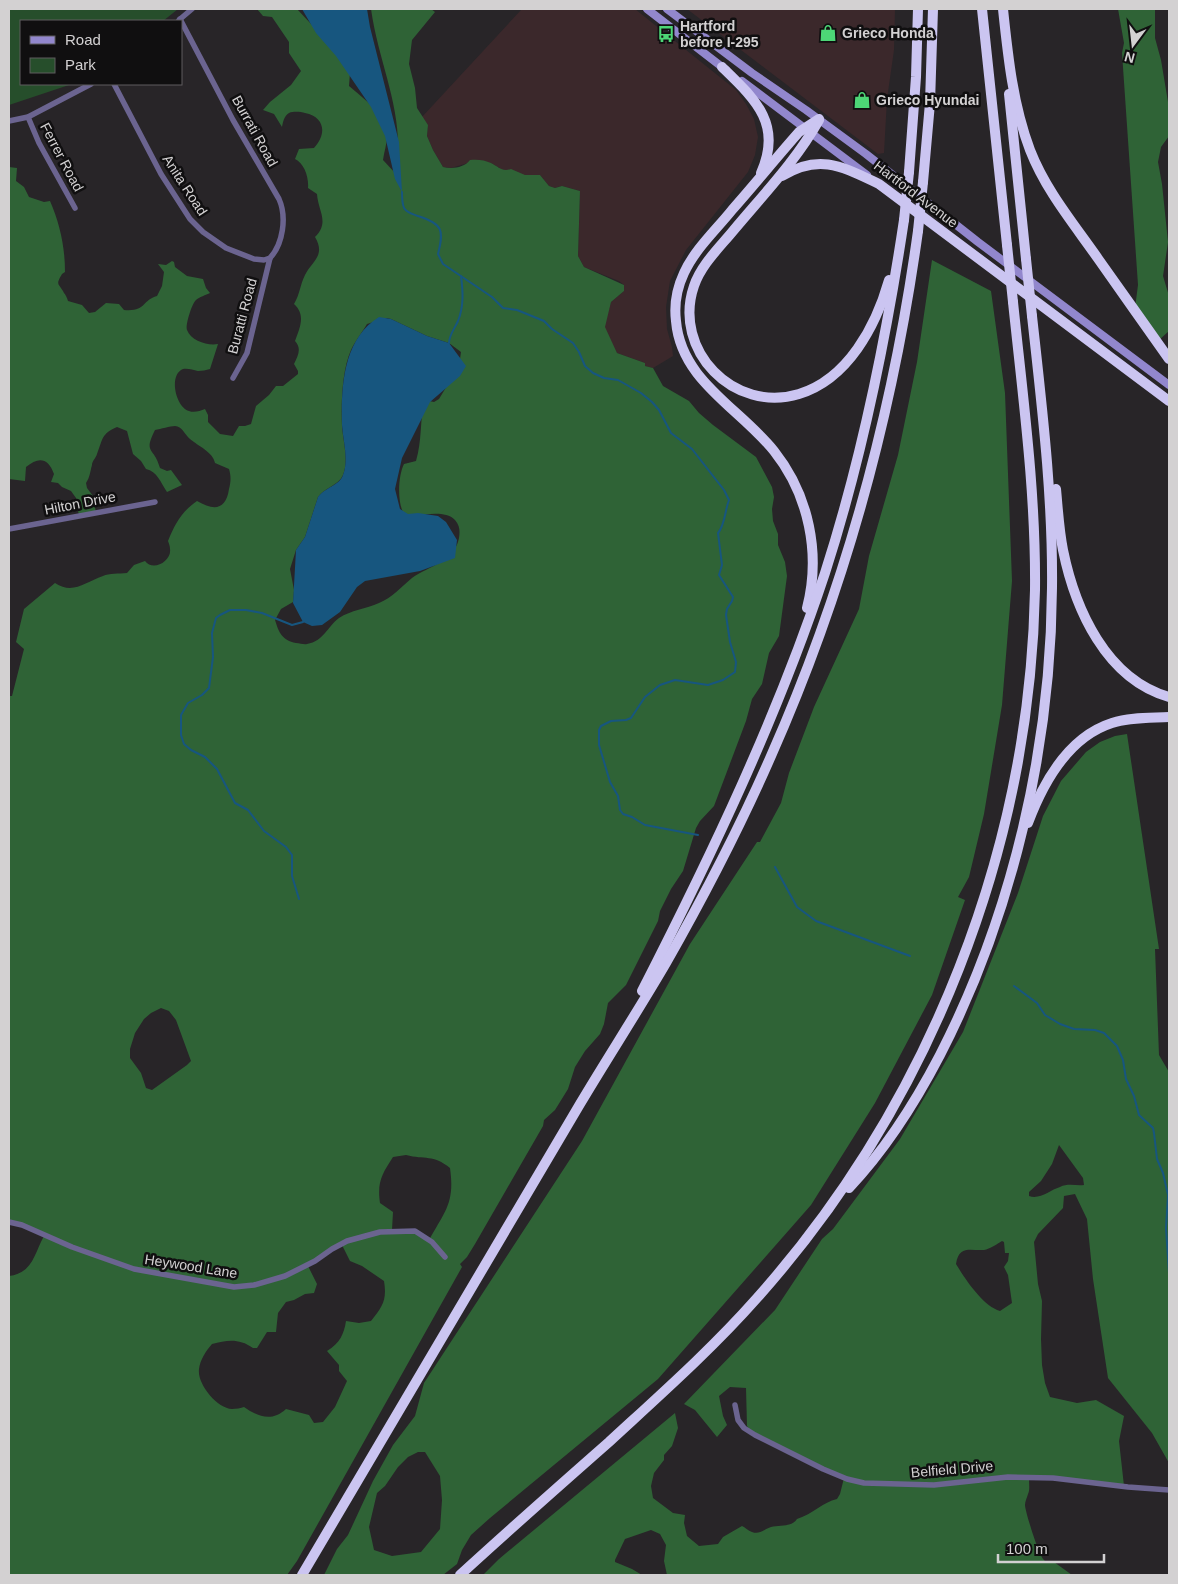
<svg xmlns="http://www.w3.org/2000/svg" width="1178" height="1584" viewBox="0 0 1178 1584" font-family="Helvetica,sans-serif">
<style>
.commercial{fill:#3b282b}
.green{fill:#264e2b}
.forest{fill:#2f6336;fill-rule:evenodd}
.water{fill:#17567f}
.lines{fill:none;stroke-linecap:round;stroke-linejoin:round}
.stream{stroke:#17567f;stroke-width:2}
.street{stroke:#6b6490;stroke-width:5.5}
.secondary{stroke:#9287cd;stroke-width:8}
.highway{stroke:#cbc5f1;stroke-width:10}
.highway-bridge{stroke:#cbc5f1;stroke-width:10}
.labels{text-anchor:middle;stroke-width:5;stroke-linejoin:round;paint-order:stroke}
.poi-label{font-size:14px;font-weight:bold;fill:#d3d1d2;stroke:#100f10;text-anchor:start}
.street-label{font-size:14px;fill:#d3d1d2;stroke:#100f10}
</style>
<rect width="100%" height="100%" fill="#282528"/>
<g class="commercial">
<polygon points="522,9 635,9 736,90 746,104 754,119 758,137 755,155 748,172 686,250 670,281 666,307 667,329 672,347 673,356 653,368 644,366 645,363 617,353 604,327 611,302 624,291 624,285 619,281 584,267 578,256 580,191 562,186 555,188 549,186 540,175 525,176 501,169 491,163 468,163 451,168 443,167 433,150 427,136 428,125 422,117"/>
<polygon points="687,9 895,9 894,50 887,99 884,153 878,154"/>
</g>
<polygon class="green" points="9,9 178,9 163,21 21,21 21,84 72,84 9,105"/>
<g class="forest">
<path d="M 257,9 L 297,9 L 341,56 L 350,73 L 349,86 C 363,98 387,115 387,136 C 387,144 384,152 383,160 L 396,174 C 406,113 379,67 371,9 L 431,9 L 435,12 L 412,40 L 409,64 L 415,88 L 417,108 L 428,125 L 427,136 L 433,150 L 443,167 C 452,169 464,168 470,160 C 477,159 485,160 491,163 C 499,167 502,172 511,169 L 525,175 L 540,175 L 549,186 L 555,188 L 562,186 L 580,191 L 578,256 L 584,267 L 624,285 L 624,291 L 611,302 L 605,327 L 617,353 L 645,363 L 645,366 L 653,368 L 663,386 L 689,401 L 699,413 L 713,425 L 756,457 L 772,487 L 774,497 L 772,509 L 773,521 L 778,534 L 778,545 L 785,562 L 787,576 L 779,636 L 769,653 L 762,684 L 752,699 L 746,721 L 714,806 L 700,821 L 696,828 L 683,871 L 671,889 L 660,911 L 658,921 L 626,985 L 608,1003 L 604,1024 L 600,1034 L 585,1051 L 575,1067 L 568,1089 L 555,1110 L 544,1120 L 543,1126 L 475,1244 L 467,1257 L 460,1264 L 462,1267 L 297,1561 L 287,1575 L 9,1575 L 9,1276 C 33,1273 34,1254 44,1236 L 9,1222 L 9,696 L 12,696 L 24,649 L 16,642 L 24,609 L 55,583 C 73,595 85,582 103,576 C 109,573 119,574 127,573 L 134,565 L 145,561 C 153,572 172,561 170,549 C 170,546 169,544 168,541 C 175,524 181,512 197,501 C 214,511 226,510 229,489 C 231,481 231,476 229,469 L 215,463 C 213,452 198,446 190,439 C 185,435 182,426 175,426 C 170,426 161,429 155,430 C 143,454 154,446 160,468 L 167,471 L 171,470 L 182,485 L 167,492 C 161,483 157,471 146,469 L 141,461 L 133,454 L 127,431 L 117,427 C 101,434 103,439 97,454 C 96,458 92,461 92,465 C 90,472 90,477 86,483 L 87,488 L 93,496 L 96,513 L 79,516 L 76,498 L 71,491 L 62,487 L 58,483 L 51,482 L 54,474 C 48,457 38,457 26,467 L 25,481 L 9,479 L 9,167 L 17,168 L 16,181 L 24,187 L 29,197 L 44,202 L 50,201 C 60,224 65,247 65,272 L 62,274 C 55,286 59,283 64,293 C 66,295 67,298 68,301 L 82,305 L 89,313 L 95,312 L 106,303 L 119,304 L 124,310 C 146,312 142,300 157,296 L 162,286 L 164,272 L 158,264 L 166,265 L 172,261 L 174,262 L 175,267 L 187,276 L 203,279 L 206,288 L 210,293 C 206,295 199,297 196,300 C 192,303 185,326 187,330 C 191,341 208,346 218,344 L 210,369 C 206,370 202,371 198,371 C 193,370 188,368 183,369 C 168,375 176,408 189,411 C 194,413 200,411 205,409 L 208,415 L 208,422 L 220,434 L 233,436 L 239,426 L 245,426 L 251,424 L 256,406 L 269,395 L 276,386 L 283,386 L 298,374 L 298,371 L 294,364 C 298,355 302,349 295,341 C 300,327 306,315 294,304 C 300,294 300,285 305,275 C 312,261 326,256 315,237 C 330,222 318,211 317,194 L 308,188 C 309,177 304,163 295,159 L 299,149 L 314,148 C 327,134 325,117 305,113 C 301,112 294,111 289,113 C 284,116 283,122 282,127 L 274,114 L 263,110 L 270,102 L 291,85 L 301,71 L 289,53 L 289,42 L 272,17 L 263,16 ZM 387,318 L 391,319 L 427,336 L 449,343 L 461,352 L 459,366 L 439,399 L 434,402 L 424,400 C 420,421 422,441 416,461 L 404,464 C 398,476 397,503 404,514 C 419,518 443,508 455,520 C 460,526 460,531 459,538 C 455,561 429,566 412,578 C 401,587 392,598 379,603 C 366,609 351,610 339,618 C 327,627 324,641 307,644 C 304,645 300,643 296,643 C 282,640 279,633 275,620 L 281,609 L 293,602 L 294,590 L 290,569 L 296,550 L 305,537 L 318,497 C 324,488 339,485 343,475 C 349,460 343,441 342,426 C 341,404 342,370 351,350 C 355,341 362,333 367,324 ZM 161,1008 L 169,1011 L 176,1020 L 191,1061 L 187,1065 L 152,1090 L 146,1088 L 141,1073 L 130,1058 L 130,1049 L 135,1033 L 144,1019 L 151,1013 ZM 406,1155 C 425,1160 433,1154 450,1168 C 455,1203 445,1211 429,1240 L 413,1231 L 392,1230 L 393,1212 L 380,1203 C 377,1182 382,1174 393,1157 ZM 342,1245 L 350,1261 L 362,1266 L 384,1281 C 387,1300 383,1306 371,1321 L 359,1323 L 346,1321 C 344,1334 340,1343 327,1351 L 339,1365 L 339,1371 L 347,1381 L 335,1407 L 323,1422 L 314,1423 L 309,1415 L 286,1409 C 272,1422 258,1417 244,1407 C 241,1408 236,1409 232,1409 C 217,1408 197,1384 199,1369 C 200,1360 206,1351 212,1344 C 227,1340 239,1338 253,1348 L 257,1348 L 267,1332 L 276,1332 L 278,1313 L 286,1302 L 294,1300 L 305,1294 L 314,1293 L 317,1284 L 308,1266 Z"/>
<polygon points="1118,9 1155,9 1155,38 1161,60 1169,108 1169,136 1161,147 1158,162 1162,184 1168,242 1163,276 1169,296 1169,331 1159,340 1135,308 1138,285 1122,53 1124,43"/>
<path d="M 932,260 L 991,291 L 1005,393 L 1012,581 L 1002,705 L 984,814 L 969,877 L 958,897 L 965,900 L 932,995 L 875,1103 L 811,1205 L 658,1379 L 490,1518 L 471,1535 L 462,1550 L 457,1564 L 443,1575 L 324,1575 L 337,1549 L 348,1535 L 373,1481 L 393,1445 L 415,1416 L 424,1383 L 582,1141 L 690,944 L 757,842 L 760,842 L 781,803 L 789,773 L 814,707 L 859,609 L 869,556 L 898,455 L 917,362 ZM 418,1452 L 425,1452 L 440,1476 L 442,1500 L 440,1529 L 421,1552 L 392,1556 L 374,1550 L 369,1527 L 377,1493 L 385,1486 L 398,1467 L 408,1457 Z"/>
<path d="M 1127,734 L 1159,949 L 1155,949 L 1159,1055 L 1169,1072 L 1169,1463 L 1152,1433 L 1108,1378 L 1093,1279 L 1087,1219 L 1075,1194 L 1064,1196 L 1063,1208 L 1038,1234 L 1034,1242 L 1038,1284 L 1042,1301 L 1041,1339 L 1042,1365 L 1045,1383 L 1050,1397 L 1077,1403 L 1096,1400 L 1124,1416 L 1119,1441 L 1124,1486 L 1047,1479 L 1029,1479 C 1029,1484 1030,1490 1028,1494 C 1027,1498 1025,1501 1025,1505 C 1025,1511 1039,1556 1044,1560 C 1047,1564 1050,1562 1054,1562 L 1072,1575 L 667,1575 L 664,1561 L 666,1545 L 660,1534 L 651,1530 L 625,1539 L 615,1560 L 615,1562 L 632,1569 L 642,1575 L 483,1575 L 499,1559 L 675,1413 L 678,1428 L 672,1446 L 664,1455 L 664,1460 L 654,1473 L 651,1486 L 653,1498 L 673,1513 L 685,1515 L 684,1523 L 687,1536 L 699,1546 L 718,1544 L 723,1537 L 742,1526 C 745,1527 748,1531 752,1532 C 760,1535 764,1529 771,1527 C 780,1525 792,1527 797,1519 C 813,1514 823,1502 837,1499 L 840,1494 L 844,1478 L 753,1434 L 747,1426 L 746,1388 L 730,1387 L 719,1396 L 723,1416 L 727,1425 L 717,1437 L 695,1410 L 684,1404 L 775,1310 L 822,1239 L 833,1229 L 900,1139 L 963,1032 L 1018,893 L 1043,816 L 1061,781 L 1086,752 L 1100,742 L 1115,736 ZM 1059,1145 L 1083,1178 L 1084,1185 C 1076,1186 1068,1183 1060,1187 C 1050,1190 1040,1200 1029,1196 L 1029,1192 L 1041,1181 L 1052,1164 ZM 1002,1241 L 1004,1242 L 1005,1253 L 1009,1253 L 1008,1261 L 1004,1267 L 1008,1275 L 1012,1303 L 1000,1311 C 983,1306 965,1279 956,1264 C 959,1245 970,1251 984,1250 C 990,1249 997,1244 1002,1241 Z"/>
</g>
<g class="water">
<polygon points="302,9 367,9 370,27 399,142 402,192 395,179 385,136 371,107 336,56 316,33"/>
<path d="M 379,317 L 391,319 L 427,336 L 449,343 L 466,366 L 460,376 L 430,402 L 402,458 L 395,489 L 400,509 L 408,514 L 418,513 L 438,516 L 446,522 L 457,540 L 455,558 L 420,571 L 365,581 L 357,587 L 340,612 L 322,625 L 312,626 L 303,622 L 293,603 L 296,550 L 305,537 L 318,497 C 324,488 340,485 343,475 C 349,459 343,441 342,425 C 341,387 343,339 379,317 Z"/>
</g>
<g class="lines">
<g class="stream">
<path d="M 402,192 C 402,197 402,203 404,208 C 407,213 413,214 418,216 C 443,224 444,230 438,254 L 443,264 L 492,297 L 503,308 L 517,310 L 544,321 L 552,329 L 573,343 L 579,352 L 585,366 L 593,373 L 604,378 L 618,380 L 641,393 L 652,402 L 659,410 L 671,433 L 692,449 L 724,490 L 729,500 C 725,510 725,525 718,533 L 722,565 L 719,575 L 733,597 L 732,601 L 727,609 L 726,615 L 730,642 L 736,662 L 735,672 L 723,680 L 708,685 L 675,680 L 660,685 L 645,697 L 631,718 L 626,720 L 611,721 L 601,726 L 599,730 L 599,745 L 610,782 L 618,796 L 620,810 L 623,814 L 632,817 L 645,825 L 698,835"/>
<path d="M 449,343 C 449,335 455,328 458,321 C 464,306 463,291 461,276"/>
<polyline points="775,867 797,907 816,921 910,956"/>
<polyline points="299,899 292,876 292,855 286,847 264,831 248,810 235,803 217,769 205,757 191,750 184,744 181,735 181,715 188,703 202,695 209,688 213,657 212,633 216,618 220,615 230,610 246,610 262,613 292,625 303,622"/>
<polyline points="1014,986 1037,1003 1045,1015 1060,1024 1074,1029 1095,1030 1104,1033 1117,1046 1123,1060 1126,1079 1134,1096 1139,1115 1153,1128 1154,1133 1157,1159 1163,1173 1168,1195 1166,1228 1169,1273"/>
</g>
<g class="street">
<path d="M 180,19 L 233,120 L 279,199 C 287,217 283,244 270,258 L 247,353 L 233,378"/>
<polyline points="179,20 192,9"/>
<polyline points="114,84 161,174 190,219 203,232 226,248 254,259 264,260 270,258"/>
<polyline points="28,117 39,143 75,208"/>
<polyline points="9,121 28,117 91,84"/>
<polyline points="9,529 155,502"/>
<polyline points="9,1222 22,1225 72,1247 134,1269 234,1287 254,1285 285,1276 315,1261 332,1249 347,1241 380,1232 415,1231 432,1242 445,1257"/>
<polyline points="735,1405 738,1420 744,1428 755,1435 823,1469 847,1479 864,1483 934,1485 1008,1477 1053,1478 1128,1487 1169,1490"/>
</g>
<g class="secondary">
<polyline points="647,9 726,70"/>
<polyline points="667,9 752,73 806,110 866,154 978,242 1169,385"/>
<polyline points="742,81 867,175"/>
</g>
<g class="highway">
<polyline points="982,9 1007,245"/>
<path d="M 1003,9 C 1008,57 1013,105 1030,150 C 1046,191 1074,224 1099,260 C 1122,293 1146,326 1169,359"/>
<path d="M 722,67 C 755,99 783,124 761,173"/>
<polyline points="1009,94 1026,259"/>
<path d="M 819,120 C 796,161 763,195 733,231 C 719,248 701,265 694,286 C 672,350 734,414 799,394 C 848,379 876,326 889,280"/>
<polyline points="909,172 916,77 918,9"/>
<path d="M 782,176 C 820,153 843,167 879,184 L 1169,401"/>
<polyline points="923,182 930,103 933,9"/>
<path d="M 1056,489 C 1058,510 1059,530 1063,550 C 1075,609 1106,679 1169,697"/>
<path d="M 807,608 C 821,554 809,495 774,451 C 740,408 681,381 676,321 C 674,305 677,288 684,273 C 695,249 716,230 732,210 C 755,184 776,158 799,132 L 819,119"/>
<path d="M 1028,823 C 1043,783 1068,737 1112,723 C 1130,717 1150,718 1169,717"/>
<path d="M 642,991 C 711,856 777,718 825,573 C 862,458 886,340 904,220"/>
<path d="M 849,1188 C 886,1149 915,1103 940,1055 C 1013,913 1051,747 1052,588 C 1053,497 1042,407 1032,316"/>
<path d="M 302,1575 C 395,1418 488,1261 580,1104 C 608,1057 638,1011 666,963 C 704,896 740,827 771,756 C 845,589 893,412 918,231"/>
<path d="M 460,1575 C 509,1530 559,1486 609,1442 C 660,1395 712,1349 757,1298 C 930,1104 1030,849 1035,590 C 1036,493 1023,398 1013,302"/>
</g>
<g class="highway-bridge">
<polyline points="904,220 909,172"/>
<polyline points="918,231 923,182"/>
<polyline points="1007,245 1013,302"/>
<polyline points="1026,259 1032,316"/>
</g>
</g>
<defs>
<g id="shop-bare" transform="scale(1.35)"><path d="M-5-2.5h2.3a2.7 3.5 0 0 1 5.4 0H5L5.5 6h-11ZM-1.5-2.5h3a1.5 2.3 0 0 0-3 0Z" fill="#4dd676" stroke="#100f10" stroke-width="2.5" paint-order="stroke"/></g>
<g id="bus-bare" transform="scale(1.35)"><path d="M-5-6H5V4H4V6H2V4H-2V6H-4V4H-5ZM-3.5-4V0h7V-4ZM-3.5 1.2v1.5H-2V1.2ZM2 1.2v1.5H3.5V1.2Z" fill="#4dd676" stroke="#100f10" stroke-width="2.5" paint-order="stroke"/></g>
</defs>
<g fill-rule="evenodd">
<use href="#shop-bare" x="828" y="33"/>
<use href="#bus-bare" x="666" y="34"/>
<use href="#shop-bare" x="862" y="100"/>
</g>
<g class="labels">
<g class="poi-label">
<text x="680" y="31">Hartford<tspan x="680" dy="16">before I-295</tspan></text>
<text x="842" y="38">Grieco Honda</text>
<text x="876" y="105">Grieco Hyundai</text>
</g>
<g class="street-label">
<text transform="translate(255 131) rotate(61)" y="5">Burrati Road</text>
<text transform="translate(62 157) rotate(62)" y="5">Ferrer Road</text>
<text transform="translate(185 185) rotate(57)" y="5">Anita Road</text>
<text transform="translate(916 194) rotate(37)" y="5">Hartford Avenue</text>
<text transform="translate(242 316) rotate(-75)" y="5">Buratti Road</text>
<text transform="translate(80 503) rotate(-11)" y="5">Hilton Drive</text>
<text transform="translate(191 1266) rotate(9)" y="5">Heywood Lane</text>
<text transform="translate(952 1469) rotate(-5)" y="5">Belfield Drive</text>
</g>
</g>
<rect width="1178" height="1584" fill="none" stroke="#d3d1d2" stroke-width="20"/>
<rect x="20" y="20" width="162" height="65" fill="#100f10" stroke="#5e5d5e"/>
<rect x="30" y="36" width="25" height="8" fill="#9287cd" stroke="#5e5d5e"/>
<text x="65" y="45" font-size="15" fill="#d3d1d2">Road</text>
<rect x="30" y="58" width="25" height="15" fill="#264e2b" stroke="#5e5d5e"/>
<text x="65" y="70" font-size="15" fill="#d3d1d2">Park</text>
<g transform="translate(1133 45) rotate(195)" stroke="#100f10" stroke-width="4" paint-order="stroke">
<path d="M0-4L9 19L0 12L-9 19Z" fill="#d3d1d2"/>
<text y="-8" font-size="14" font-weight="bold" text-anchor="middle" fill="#d3d1d2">N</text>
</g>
<path d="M998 1554v8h106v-8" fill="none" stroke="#d3d1d2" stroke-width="2.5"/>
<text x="1006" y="1554" font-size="15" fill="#d3d1d2" stroke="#100f10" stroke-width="4" paint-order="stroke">100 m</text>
</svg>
